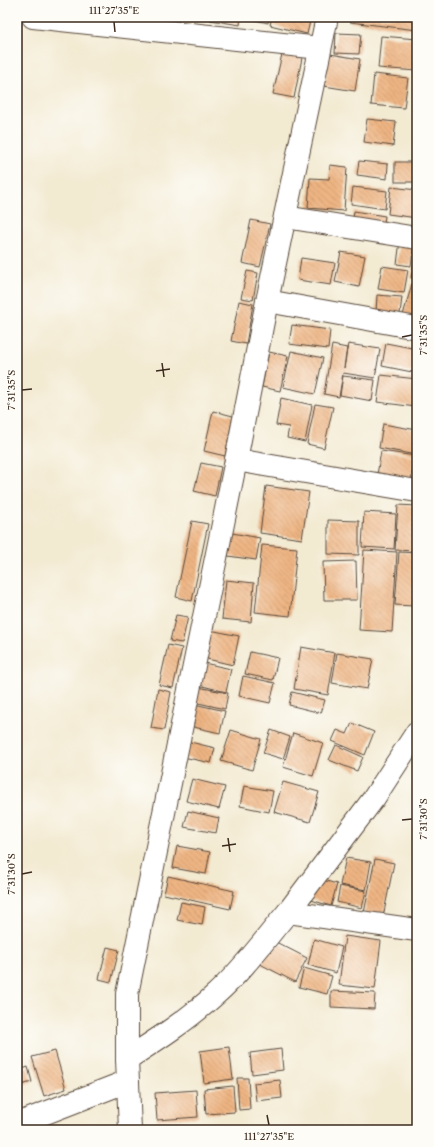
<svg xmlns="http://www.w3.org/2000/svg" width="434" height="1147" viewBox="0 0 434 1147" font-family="'Libre Caslon Text',serif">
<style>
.building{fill:url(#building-back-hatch)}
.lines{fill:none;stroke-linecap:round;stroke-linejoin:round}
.minor-casing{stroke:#574739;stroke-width:24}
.minor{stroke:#fff;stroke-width:22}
.ticks{fill:none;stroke:#3b2a1e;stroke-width:1.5}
.neatline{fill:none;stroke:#3b2a1e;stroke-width:1.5}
.ticks-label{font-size:10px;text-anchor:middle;fill:#3b2a1e}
</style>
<defs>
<pattern id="building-back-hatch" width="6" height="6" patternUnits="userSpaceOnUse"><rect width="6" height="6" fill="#efb583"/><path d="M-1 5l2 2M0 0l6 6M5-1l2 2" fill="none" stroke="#c3936b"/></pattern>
</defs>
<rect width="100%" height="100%" fill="#fdfcf7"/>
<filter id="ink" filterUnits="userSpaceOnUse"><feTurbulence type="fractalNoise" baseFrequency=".025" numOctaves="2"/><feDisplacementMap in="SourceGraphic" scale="8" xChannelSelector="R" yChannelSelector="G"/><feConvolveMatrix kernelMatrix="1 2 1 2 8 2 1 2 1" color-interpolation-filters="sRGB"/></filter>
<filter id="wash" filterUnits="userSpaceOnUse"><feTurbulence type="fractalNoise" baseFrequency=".012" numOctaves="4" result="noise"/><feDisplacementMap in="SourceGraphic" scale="16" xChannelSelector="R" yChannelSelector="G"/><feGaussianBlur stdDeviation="0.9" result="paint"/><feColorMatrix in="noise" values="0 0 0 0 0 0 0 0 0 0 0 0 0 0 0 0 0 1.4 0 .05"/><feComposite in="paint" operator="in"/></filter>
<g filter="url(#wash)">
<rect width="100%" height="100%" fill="#f3ead2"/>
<g id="blocks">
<g class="building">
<polygon points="211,17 241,17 240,25 210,20"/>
<polygon points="250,17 269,17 268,23 250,19"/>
<polygon points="272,17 311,17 307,34 270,25"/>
<polygon points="350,17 417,17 417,30 350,22"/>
<polygon points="336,33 361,34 359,54 335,53"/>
<polygon points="381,36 417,39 417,71 378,68"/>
<polygon points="282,54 302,58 294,98 273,94"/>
<polygon points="330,54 360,59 355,91 324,86"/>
<polygon points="374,74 408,78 404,108 371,105"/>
<polygon points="367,119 396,122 393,146 364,142"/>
<polygon points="359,161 388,164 387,179 357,175"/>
<rect x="395" y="162" width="22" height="20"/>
<polygon points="330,165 347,167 344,211 308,208 310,178 329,179"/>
<polygon points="353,187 387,191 385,209 351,204"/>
<polygon points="391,187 417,190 417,218 388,214"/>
<polygon points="354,211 385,216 383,230 352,225"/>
<polygon points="251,220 270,224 260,267 242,263"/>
<polygon points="400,241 414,243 411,266 397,264"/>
<polygon points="341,252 365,256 359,287 335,282"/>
<polygon points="416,252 417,252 417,279 411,278"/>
<polygon points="301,258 335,263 331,285 298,280"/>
<polygon points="382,266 408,270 404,293 378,289"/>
<polygon points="247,271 258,273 253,300 241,298"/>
<polygon points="412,284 417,285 417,319 403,315"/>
<polygon points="377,295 402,297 400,314 376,312"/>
<polygon points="239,301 253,304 246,344 231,341"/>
<polygon points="292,325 330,330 328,349 289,344"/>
<polygon points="386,343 417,349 417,373 382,366"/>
<polygon points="348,344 380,349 375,378 343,373 339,397 324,394 332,345 347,348 344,368"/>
<polygon points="291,351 323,358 315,394 283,387"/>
<polygon points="269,352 288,356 280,391 262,387"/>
<polygon points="381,375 417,379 416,407 377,402"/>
<polygon points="343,376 375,380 372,401 340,395"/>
<polygon points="281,398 312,405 305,442 287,438 289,427 276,425"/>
<polygon points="315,404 333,407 324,448 307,444"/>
<polygon points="213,411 233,416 225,456 204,451"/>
<polygon points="383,424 417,430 416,455 379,448"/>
<polygon points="381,451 415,456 411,480 377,475"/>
<polygon points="201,463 221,467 215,496 194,491"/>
<polygon points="266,486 309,492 302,539 260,533"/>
<polygon points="398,505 417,506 417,551 395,550"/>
<polygon points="364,512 396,514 394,549 362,547"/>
<polygon points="328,520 359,521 359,555 328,554"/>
<polygon points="192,521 208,524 192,601 176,597"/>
<polygon points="232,533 260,538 256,560 228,556"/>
<polygon points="262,545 297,548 290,616 255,612"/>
<polygon points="364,550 397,552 392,632 359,630"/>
<polygon points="399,552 417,553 414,606 395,605"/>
<polygon points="356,561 357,600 324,600 323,562"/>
<polygon points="226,580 254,583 251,622 222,619"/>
<polygon points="176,615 188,617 182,643 170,641"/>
<polygon points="210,630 239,636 233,665 203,658"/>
<polygon points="168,645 182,648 173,688 159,685"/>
<polygon points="301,647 335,653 328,695 294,689"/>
<polygon points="250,652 278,658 273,680 245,674"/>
<polygon points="337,653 373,659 367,689 332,683"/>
<polygon points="204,663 231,669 226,692 199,685"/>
<polygon points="243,676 275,683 270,703 239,696"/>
<polygon points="198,687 228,693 225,709 194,702"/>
<polygon points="158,689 171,692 164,730 151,728"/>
<polygon points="292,692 325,700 321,713 289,705"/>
<polygon points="194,704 225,711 220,733 189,726"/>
<polygon points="352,723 374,732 365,755 332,741 337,730 347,734"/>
<polygon points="231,730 261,739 252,770 221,761"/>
<polygon points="271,730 290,737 283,759 263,753"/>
<polygon points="293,733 323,743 313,776 283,767"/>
<polygon points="186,741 215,748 211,763 183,757"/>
<polygon points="336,745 363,757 357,771 329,760"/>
<polygon points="192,779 225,787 219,809 186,801"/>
<polygon points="283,782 319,792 310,822 274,812"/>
<polygon points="244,786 273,791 269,812 240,806"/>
<polygon points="188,811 219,818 216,833 184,827"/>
<polygon points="177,846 210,852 206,874 173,868"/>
<polygon points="346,858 371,862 366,890 340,885"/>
<polygon points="375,859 394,863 383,917 364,913"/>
<polygon points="168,876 234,891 230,909 164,894"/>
<polygon points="316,878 337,884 331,906 311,900"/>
<polygon points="340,886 366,891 362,908 337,902"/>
<polygon points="181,902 205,907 202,925 177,920"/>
<polygon points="345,936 381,941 375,989 339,985"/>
<polygon points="314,939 342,947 336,973 308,965"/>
<polygon points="272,940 307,958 295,982 260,964"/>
<polygon points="107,947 119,950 111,982 99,979"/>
<polygon points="304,968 332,976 327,994 299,987"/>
<polygon points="331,991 375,993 374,1009 331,1007"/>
<polygon points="229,1047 233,1079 204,1083 200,1051"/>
<polygon points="281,1049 283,1070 252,1074 250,1053"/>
<polygon points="55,1051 66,1089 44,1096 32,1057"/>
<polygon points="28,1067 32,1082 17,1086 17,1071"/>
<polygon points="237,1078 248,1078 250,1109 239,1110"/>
<polygon points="280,1080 282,1098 256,1101 254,1083"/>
<polygon points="233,1086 235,1112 206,1114 204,1089"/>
<polygon points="196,1090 198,1117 157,1120 155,1093"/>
</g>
</g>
</g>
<g filter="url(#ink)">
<use href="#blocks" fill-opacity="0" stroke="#574739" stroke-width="1"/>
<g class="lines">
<g class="minor-casing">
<g id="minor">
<polyline points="33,17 320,48"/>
<polyline points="285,217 417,238"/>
<polyline points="267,301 417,328"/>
<polyline points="236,460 417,491"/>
<polyline points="288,912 374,798 417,732"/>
<path d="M 127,1059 C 158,1039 189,1019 216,994 C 243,970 265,939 288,912 L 417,930"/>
<polyline points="17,1124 128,1081"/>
<polyline points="130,1130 127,1059 127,994 236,460 267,301 327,17"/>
</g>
</g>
<use href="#minor" class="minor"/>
</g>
</g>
<path class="ticks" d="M 114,22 L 115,32M 402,337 L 412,335M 162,363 L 164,377M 156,371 L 170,369M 22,390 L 32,389M 402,820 L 412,819M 228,838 L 230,852M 222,846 L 236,844M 22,874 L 32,872M 267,1115 L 269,1125"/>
<rect width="434" height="1147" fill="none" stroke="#fdfcf7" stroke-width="44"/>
<rect x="22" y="22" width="390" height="1103" class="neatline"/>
<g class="ticks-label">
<text x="114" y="14">111°27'35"E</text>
<text transform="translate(423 335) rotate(-90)" y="4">7°31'35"S</text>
<text transform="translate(11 390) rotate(-90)" y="4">7°31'35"S</text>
<text transform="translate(423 819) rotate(-90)" y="4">7°31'30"S</text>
<text transform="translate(11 874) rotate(-90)" y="4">7°31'30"S</text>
<text x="269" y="1140">111°27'35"E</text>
</g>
</svg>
